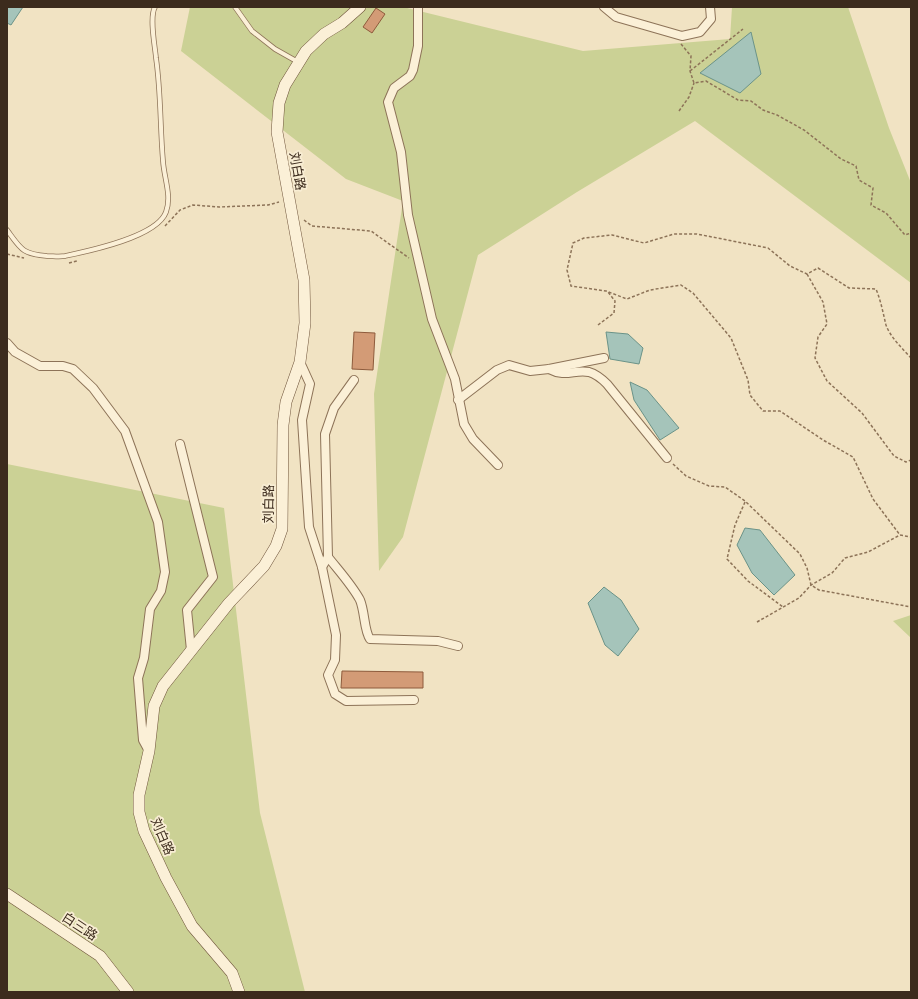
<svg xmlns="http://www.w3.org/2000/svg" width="918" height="999" viewBox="0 0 918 999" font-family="Spectral,'Noto Sans SC',serif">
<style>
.green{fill:#cbd195}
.water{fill:#a5c4ba;stroke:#6b9388}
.building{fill:#d39b76;stroke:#8e5b3c}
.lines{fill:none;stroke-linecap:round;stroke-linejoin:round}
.lane-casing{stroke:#8d7358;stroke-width:5.5}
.street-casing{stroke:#8d7358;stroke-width:10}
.secondary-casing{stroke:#6f543b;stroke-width:12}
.path{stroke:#8d7358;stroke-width:1.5;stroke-dasharray:3 2;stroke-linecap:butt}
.lane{stroke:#fbf0d7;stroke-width:4}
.street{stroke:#fbf0d7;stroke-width:8}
.secondary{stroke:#fbf0d7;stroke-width:11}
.labels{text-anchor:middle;stroke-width:3.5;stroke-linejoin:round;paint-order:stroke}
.street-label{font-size:13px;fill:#3c2b1d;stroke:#f8edd3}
</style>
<rect width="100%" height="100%" fill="#f1e3c3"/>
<g class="green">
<polygon points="190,7 403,7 583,51 730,39 732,7 848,7 889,128 911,183 911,283 695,121 577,192 478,255 403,537 379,571 374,394 403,201 346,179 181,51"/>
<polygon points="7,464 224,508 260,813 305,992 7,992"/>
<polygon points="911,615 911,638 893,621"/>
</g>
<g class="water">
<polygon points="7,7 23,7 11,25 7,23"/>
<polygon points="751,32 761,74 740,93 700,73"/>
<polygon points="606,332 628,334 643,348 639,364 610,359"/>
<polygon points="630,382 647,390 679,428 660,440 634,400"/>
<polygon points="745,528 760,530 795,575 774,595 752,573 737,545"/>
<polygon points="604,587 621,600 639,629 618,656 605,645 588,603"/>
</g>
<g class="building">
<polygon points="376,8 385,14 372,33 363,27"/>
<polygon points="354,332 375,333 373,370 352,369"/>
<polygon points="342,671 423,672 423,688 341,688"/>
</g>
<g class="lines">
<g class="lane-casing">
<g id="lane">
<polyline points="235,7 252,31 275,49 298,62"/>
<path d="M 7,230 C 21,249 22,254 47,256 C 53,256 59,257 65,256 C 89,251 157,237 166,212 C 172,196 164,178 163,161 C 160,127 161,92 156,58 C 155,46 149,17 155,7"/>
</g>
</g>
<g class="street-casing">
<g id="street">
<polyline points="418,7 418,46 413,70 410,76 394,88 388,102 401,152 408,215 432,319 455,379 464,424 473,439 498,465"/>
<polyline points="604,7 616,17 682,36 700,32 711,19 710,7"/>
<polyline points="7,343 15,352 40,366 63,366 73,369 93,388 125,431 158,522 165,572 161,591 150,609 144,658 138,678 143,740 149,751"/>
<polyline points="300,362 310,384 302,420 309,527 322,567 336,635 335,660 328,675 335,694 346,701 414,700"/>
<path d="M 549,369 C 566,378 574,369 589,372 C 596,374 602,379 607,384 L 667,458"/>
<polyline points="458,400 497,370 509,365 530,371 549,369 604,358"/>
<polyline points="180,444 213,577 187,610 191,650"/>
<path d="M 328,557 C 339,571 352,585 360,600 C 365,612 364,631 370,639 L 438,641 L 458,646"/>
<polyline points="322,567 328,557 325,434 334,408 354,380"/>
</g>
</g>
<g class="secondary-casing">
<g id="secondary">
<polyline points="7,894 100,956 128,992"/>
<polyline points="239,992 232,973 192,926 166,878 144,831 139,812 139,795 149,751 154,706 163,686 229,603 264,566 276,546 282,529 283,425 286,402 300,362 305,323 304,280 277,132 279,103 285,85 306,51 324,34 342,23 360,7"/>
</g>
</g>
<g class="path">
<polyline points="681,44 691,56 690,71 694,83 706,81 738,100 751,101 763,110 777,115 804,130 841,159 856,166 859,180 873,188 871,205 886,213 905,235 911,233"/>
<polyline points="690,71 743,29"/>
<polyline points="679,111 689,97 694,83"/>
<polyline points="304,220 312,226 371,231 409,258"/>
<polyline points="165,226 180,210 193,205 219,207 268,205 279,202"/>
<polyline points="7,254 24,258"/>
<polyline points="69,263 77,261"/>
<polyline points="807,274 823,302 827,324 818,337 815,358 827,381 862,413 894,456 906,462 911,460"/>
<polyline points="598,325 614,313 615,301 608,292"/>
<path d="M 911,358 C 903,349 890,337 886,325 C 883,313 881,301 876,289 L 849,288 L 818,268 L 807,274 L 790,266 L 768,248 L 697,234 L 674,234 L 644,243 L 612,235 L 584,238 L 573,243 L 567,270 L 571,286 L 606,291 L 627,299 L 650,290 L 681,285 L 693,293 L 731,338 L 748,380 L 750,395 L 763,411 L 780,411 L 823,440 L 853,457 L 873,499 L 900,535 L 911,537"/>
<polyline points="673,464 686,476 709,486 725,487 745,501 800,554 807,568 811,585 819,590 911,607"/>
<polyline points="745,502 735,525 727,559 748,581 783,607"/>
<polyline points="757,622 799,598 811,585 832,573 845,558 868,552 900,535"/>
</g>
<use href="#lane" class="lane"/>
<use href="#street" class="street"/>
<use href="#secondary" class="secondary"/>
</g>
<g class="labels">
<g class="street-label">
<text transform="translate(298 171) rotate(80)" y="5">刘白路</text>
<text transform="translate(268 504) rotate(-89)" y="5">刘白路</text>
<text transform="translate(163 836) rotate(67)" y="5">刘白路</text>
<text transform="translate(80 926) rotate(33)" y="5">白三路</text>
</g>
</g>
<rect width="918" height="999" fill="none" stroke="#3c2b1d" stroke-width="16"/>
</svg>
